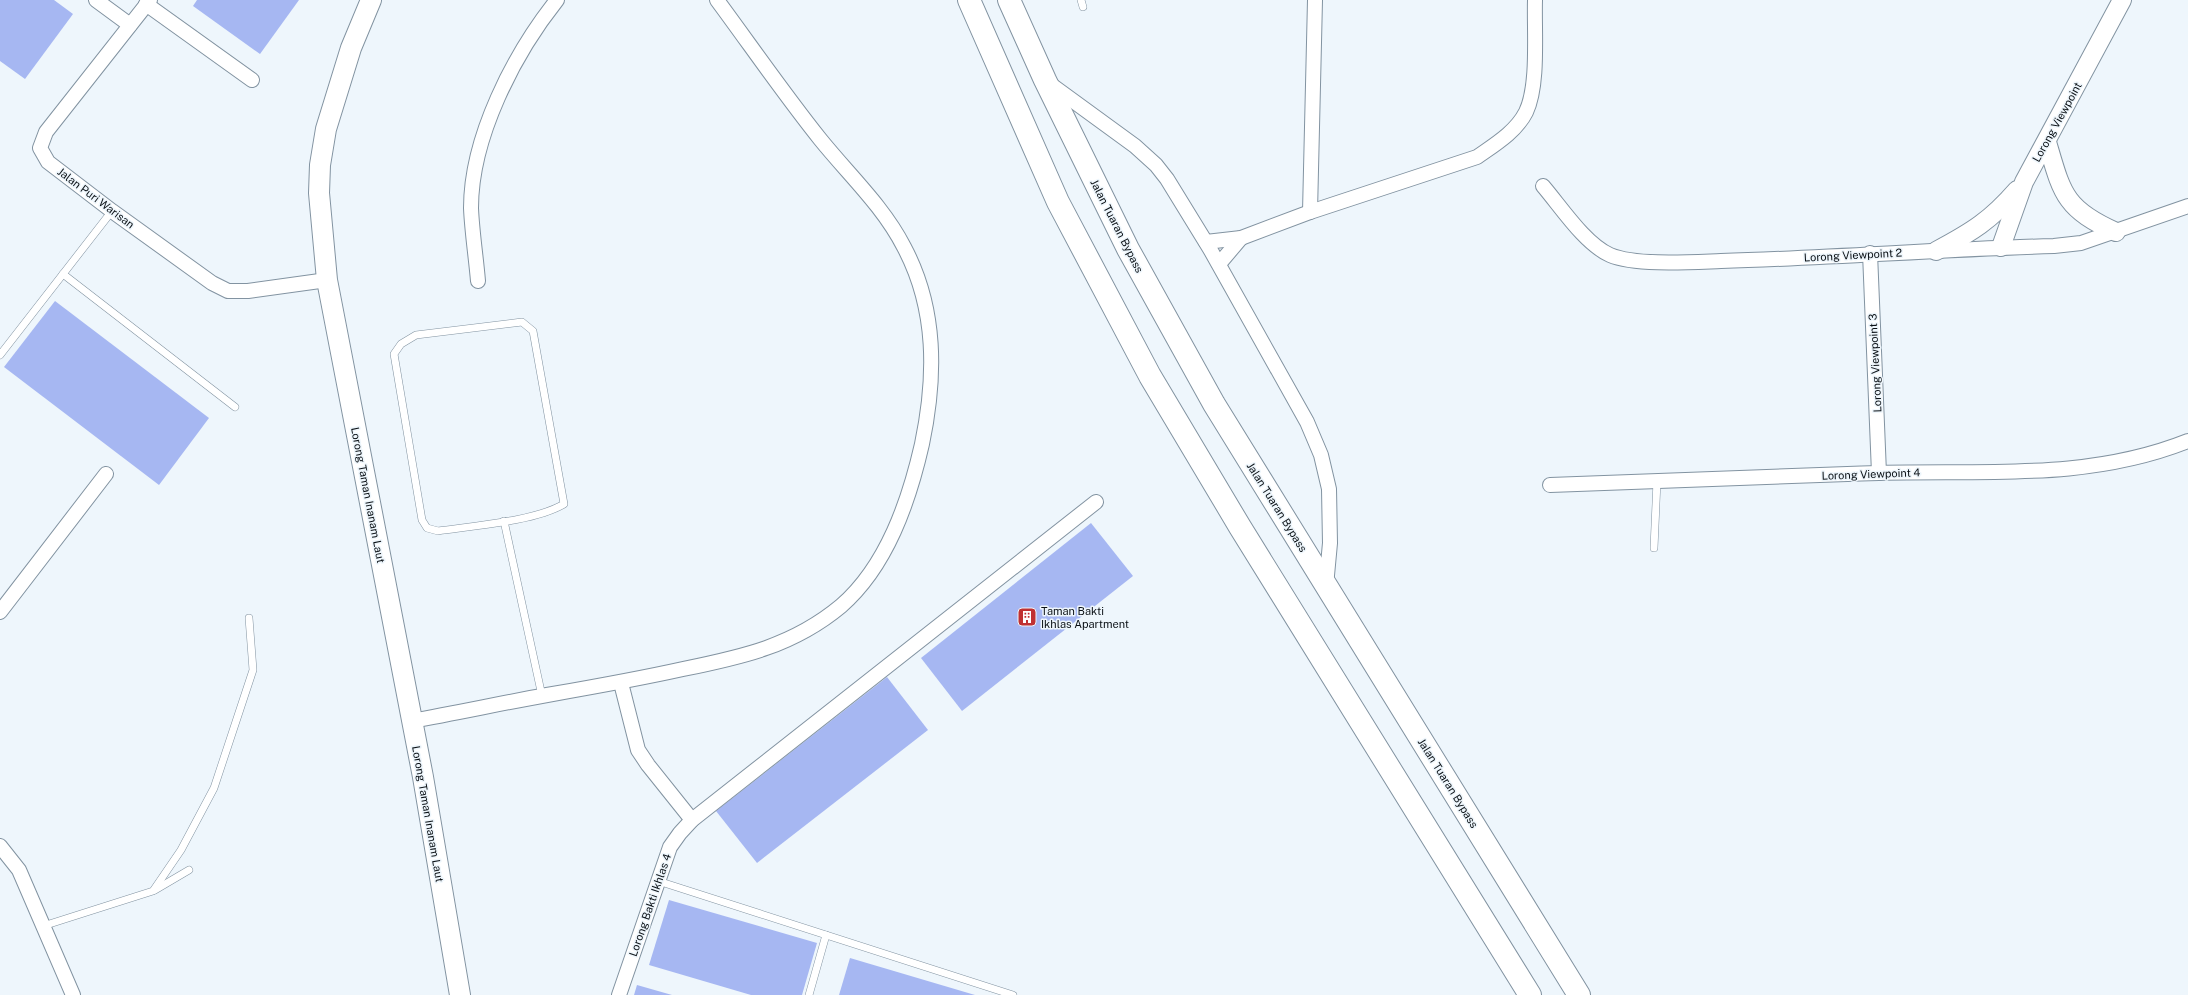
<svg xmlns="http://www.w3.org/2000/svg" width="2188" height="995" viewBox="0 0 2188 995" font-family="'Public Sans',sans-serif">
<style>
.building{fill:#a6b7f2}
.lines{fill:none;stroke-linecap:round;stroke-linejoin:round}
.service-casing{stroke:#8293a1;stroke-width:8}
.minor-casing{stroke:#8293a1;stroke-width:16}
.tertiary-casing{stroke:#8293a1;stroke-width:20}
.secondary-casing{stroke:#8293a1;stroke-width:22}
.trunk-casing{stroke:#8293a1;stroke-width:24}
.service{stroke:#fff;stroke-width:7}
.minor{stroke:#fff;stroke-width:14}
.tertiary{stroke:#fff;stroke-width:18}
.secondary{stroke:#fff;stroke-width:20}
.trunk{stroke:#fff;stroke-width:22}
.labels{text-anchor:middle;stroke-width:3;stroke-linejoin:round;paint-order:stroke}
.street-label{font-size:11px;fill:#0a1015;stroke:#eef6fc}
.poi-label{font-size:11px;fill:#0a1015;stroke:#eef6fc;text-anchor:start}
</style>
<rect width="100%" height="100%" fill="#eef6fc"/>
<g class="building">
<polygon points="0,0 54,0 73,14 25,79 0,61"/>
<polygon points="197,0 299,0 260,54 193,6"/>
<polygon points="55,301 209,418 159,485 4,367"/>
<polygon points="1091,523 1133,576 962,711 921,658"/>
<polygon points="887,677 928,730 757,863 716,811"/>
<polygon points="669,900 817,943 802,995 751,995 649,965"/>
<polygon points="850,958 975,995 839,995"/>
<polygon points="637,985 672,995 634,995"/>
</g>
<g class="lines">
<g class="service-casing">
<g id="service">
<polyline points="1081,0 1083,7"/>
<polyline points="63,274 235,407"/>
<path d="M 522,322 L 533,331 L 564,504 C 536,521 472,526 438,531 L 427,528 L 422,520 L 394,354 L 401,344 L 416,335 Z"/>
<polyline points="0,355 112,211"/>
<polyline points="504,521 542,696"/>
<polyline points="1654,548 1657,481"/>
<polyline points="658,881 1013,995"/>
<polyline points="155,890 189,870"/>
<polyline points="43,926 153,891 181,850 214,788 253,670 249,618"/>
<polyline points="809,995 826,935"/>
</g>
</g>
<g class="minor-casing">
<g id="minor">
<polyline points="96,0 130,25"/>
<polyline points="150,0 46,132 40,148 48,162 112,211 212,283 228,291 248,291 327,280"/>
<polyline points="146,4 252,80"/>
<polyline points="1050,84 1135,146 1156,165 1167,179 1210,249 1307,422 1321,455 1329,489 1330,543 1326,586"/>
<path d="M 1543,186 C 1561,207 1585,244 1610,255 C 1636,266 1693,262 1721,261 C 1832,258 1943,249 2054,246 L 2081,243 L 2188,206"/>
<polyline points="1310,212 1315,0"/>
<path d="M 1206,242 L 1241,238 L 1310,212 L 1477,157 C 1494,145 1516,132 1526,112 C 1539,85 1534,31 1535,0"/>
<polyline points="1870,253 1879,473"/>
<polyline points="1219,264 1241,238"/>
<path d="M 478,281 C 476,257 472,232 471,208 C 471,137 514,54 557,0"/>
<path d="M 1550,485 C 1659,481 1769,476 1879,473 C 1984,470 2088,481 2188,441"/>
<polyline points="0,612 106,474"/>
<polyline points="621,683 638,750 648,765 692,820"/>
<path d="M 411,721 C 457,713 502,703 547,695 C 593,687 638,679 683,669 C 742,657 793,646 841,606 C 887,566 909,501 922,444 C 936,377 937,309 904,247 C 883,206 849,175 820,139 C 784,94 751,46 717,0"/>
<polyline points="0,846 19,870 73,995"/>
<polyline points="619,995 670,847 680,833 692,820 1096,502"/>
</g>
</g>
<g class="tertiary-casing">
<g id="tertiary">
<path d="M 2047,142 C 2062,193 2064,209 2116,232"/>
<polyline points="2001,247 2024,182 2122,0"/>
<path d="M 1936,251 C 1972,232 1991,220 2017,190"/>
</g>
</g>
<g class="secondary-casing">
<polyline id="secondary" points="371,0 351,48 326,129 320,165 319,193 327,280 423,777 460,995"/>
</g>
<g class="trunk-casing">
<g id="trunk">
<polyline points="969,0 1058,202 1150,376 1240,527 1530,995"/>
<polyline points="1009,0 1045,80 1128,249 1214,404 1579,995"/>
</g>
</g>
<use href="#service" class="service"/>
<use href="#minor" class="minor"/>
<use href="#tertiary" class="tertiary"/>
<use href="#secondary" class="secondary"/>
<use href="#trunk" class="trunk"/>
</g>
<defs>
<g id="building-square" transform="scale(1)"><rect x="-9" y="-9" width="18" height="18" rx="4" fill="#c03132" stroke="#eef6fc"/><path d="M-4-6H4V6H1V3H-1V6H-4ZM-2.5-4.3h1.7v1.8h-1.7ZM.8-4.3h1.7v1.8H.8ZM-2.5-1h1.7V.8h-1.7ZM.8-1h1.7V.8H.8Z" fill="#fff"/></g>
</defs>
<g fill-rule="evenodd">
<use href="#building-square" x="1027" y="617"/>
</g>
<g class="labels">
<g class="street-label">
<text transform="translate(2057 122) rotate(-61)" y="4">Lorong Viewpoint</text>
<text transform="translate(96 198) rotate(37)" y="4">Jalan Puri Warisan</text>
<text transform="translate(1117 226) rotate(63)" y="4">Jalan Tuaran Bypass</text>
<text transform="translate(1853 255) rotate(-3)" y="4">Lorong Viewpoint 2</text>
<text transform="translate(1875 363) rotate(-93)" y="4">Lorong Viewpoint 3</text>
<text transform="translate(1871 474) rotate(-2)" y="4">Lorong Viewpoint 4</text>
<text transform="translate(368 495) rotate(79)" y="4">Lorong Taman Inanam Laut</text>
<text transform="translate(1277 507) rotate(58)" y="4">Jalan Tuaran Bypass</text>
<text transform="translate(1448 783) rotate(58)" y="4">Jalan Tuaran Bypass</text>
<text transform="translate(428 814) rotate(80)" y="4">Lorong Taman Inanam Laut</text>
<text transform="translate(650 905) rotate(-71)" y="4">Lorong Bakti Ikhlas 4</text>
</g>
<g class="poi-label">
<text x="1041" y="615">Taman Bakti<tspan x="1041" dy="13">Ikhlas Apartment</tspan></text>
</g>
</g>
</svg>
